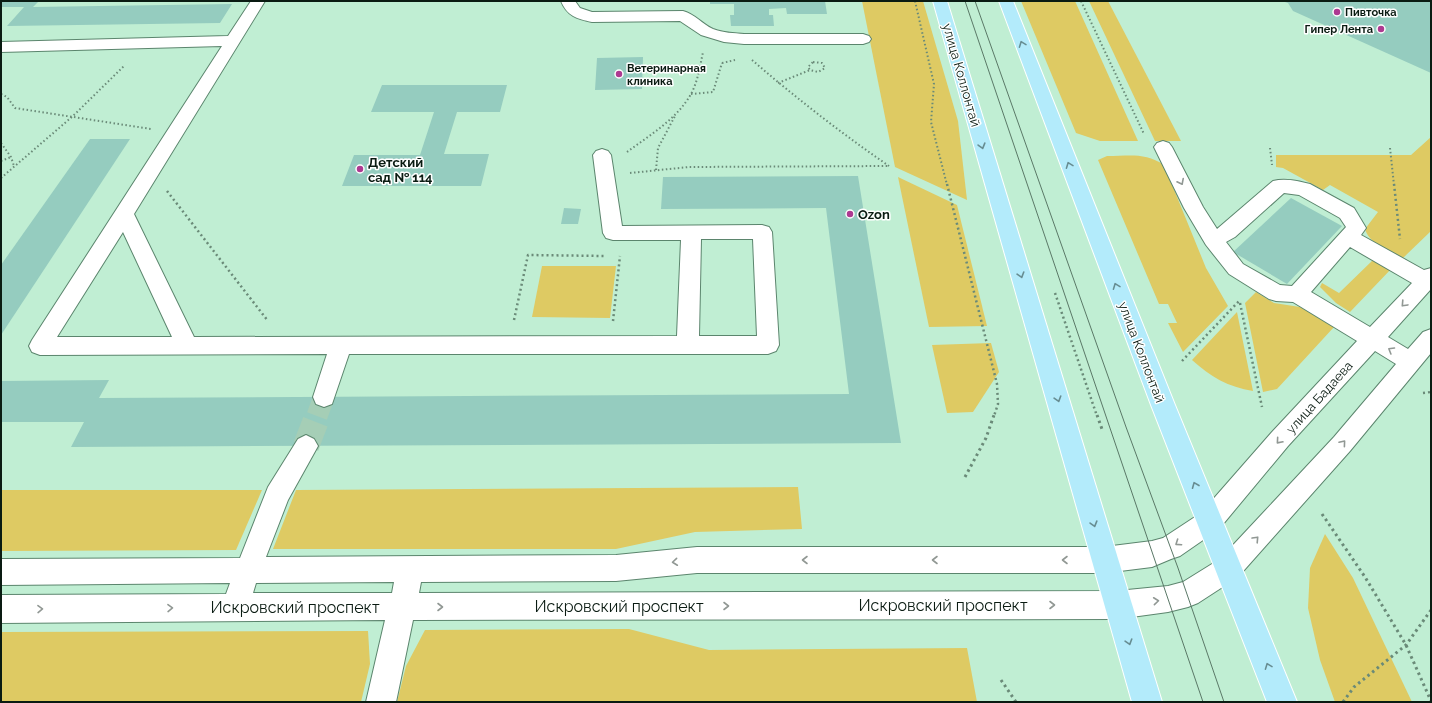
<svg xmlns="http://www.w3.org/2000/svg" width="1432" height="703" viewBox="0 0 1432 703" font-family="Raleway,sans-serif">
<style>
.green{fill:#deca63}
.building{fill:#95ccbf}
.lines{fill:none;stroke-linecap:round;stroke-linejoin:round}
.minor-tunnel-far1{stroke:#a5ceb6;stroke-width:21;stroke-dasharray:21 10;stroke-linecap:butt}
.minor-tunnel{stroke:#a5ceb6;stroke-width:26;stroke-dasharray:26 13;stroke-linecap:butt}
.minor-casing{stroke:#5b856d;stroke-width:2}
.major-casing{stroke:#fff;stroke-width:2}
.path-far2{stroke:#6a8a78;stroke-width:2;stroke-dasharray:1.5 2.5;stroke-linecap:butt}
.path-far1{stroke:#6a8a78;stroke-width:2.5;stroke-dasharray:2 3;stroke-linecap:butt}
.path{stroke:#6a8a78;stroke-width:3;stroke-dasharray:2.5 3.5;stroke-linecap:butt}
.minor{fill:#fff;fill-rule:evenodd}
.major{fill:#b3ebfb;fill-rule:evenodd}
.tram{stroke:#5a7867;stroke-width:1}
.oneway{stroke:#678d92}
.oneway2{stroke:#919894}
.poi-dot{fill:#ad3991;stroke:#fff;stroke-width:1.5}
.labels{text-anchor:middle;stroke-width:3;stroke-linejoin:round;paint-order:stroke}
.far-poi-label{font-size:11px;font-weight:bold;fill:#0a1b12;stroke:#fff;text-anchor:start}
.street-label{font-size:13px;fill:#0a1b12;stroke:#fff}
.poi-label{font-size:13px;font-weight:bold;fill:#0a1b12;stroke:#fff;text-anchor:start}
.near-street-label{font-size:16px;fill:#0a1b12;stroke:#fff}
</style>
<rect width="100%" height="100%" fill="#c0eed3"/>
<g class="green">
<polygon points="862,1 923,1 958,121 967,200 895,167"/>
<polygon points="1021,1 1075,1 1138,141 1100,141 1076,133"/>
<polygon points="1089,1 1108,1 1181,141 1155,141"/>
<path d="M 1431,137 L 1431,231 L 1403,258 C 1390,251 1369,244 1365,229 L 1378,212 L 1330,185 L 1323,190 L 1283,168 L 1276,167 L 1276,155 L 1411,155 Z"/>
<path d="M 1107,156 C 1129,156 1145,152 1164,165 L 1206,268 L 1228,306 L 1183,352 L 1168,323 L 1177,323 L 1168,304 L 1159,304 L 1098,160 Z"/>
<polygon points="898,177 957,205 987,326 929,327"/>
<polygon points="1374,259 1392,268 1350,312 1336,303 1320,287 1322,283 1339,293"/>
<polygon points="542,266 616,266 610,318 532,317"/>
<polygon points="1256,292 1274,303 1300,307 1334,327 1277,389 1263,392 1245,303"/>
<path d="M 1237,312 L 1253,391 C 1228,387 1211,377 1192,360 Z"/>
<polygon points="991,343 999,372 973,412 947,413 932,345"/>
<polygon points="798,487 802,529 695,532 616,549 273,549 296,490"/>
<polygon points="1,490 262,490 236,550 1,551"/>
<polygon points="1325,534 1353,578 1412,702 1335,702 1320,660 1308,608 1310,568"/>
<polygon points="629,629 709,650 967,648 977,702 397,702 406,666 425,630"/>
<polygon points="368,631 370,664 361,702 1,702 1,632"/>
</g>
<g class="building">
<polygon points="1,1 39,1 33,7 232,4 220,23 7,26 24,7 1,7"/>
<polygon points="710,1 825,1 827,14 787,14 786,8 769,9 769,15 773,15 774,26 731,26 730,15 734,15 734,4 710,4"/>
<polygon points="1282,1 1431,1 1431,73 1293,11 1288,3"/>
<polygon points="643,57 642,89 595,90 597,58"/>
<polygon points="382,85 507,85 500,112 457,112 444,154 489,154 481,186 342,186 354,155 420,155 434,112 371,112"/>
<polygon points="90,139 130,139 1,335 1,265"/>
<polygon points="858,176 901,443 71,447 84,422 1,422 1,381 109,380 99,398 849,394 826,208 661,209 663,177"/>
<polygon points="1291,198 1342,226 1287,284 1233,252"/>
<polygon points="564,208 581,209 578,224 561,224"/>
</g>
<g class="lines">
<polyline class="minor-tunnel-far1" points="317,416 324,397"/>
<polyline class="minor-tunnel" points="306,446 318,415"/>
<g class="minor-casing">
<g id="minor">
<path d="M 251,1 L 265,1 L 134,214 L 194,337 L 677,336 L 681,240 L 613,240 L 606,238 L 603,233 L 593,155 L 596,151 L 602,149 L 608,151 L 611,155 L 622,226 L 762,225 L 769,227 L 772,232 L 779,345 L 776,351 L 768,354 L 349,354 L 332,404 L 324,407 L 316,404 L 313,397 L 327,354 L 40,355 L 32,352 L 29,346 L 32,340 L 222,46 L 1,52 L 1,42 L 228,36 ZM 123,232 L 172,337 L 57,337 ZM 701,239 L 753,239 L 757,336 L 699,336 Z"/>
<path d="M 561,1 L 575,1 L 580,8 L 592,12 L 683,11 C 695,14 702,24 713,29 C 723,33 734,33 744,34 L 863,34 L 869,36 L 871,39 L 869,42 L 863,44 L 744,44 L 724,42 L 701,35 L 680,21 L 592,22 C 577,19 567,16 561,1 Z"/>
<path d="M 1163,141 L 1169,143 L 1172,147 L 1203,207 L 1217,229 L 1273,181 C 1285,178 1298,181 1310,184 L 1354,208 L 1366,228 L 1361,235 L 1424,270 L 1431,268 L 1431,289 L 1388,337 L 1408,349 L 1423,332 L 1431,329 L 1431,353 L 1350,451 L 1238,577 L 1198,603 L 1188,607 L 1168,612 L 1117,619 L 413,620 L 396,702 L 366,702 L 385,620 L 1,623 L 1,595 L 226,594 L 230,583 L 1,585 L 1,559 L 240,558 L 268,487 L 298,439 L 306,435 L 314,439 L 318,446 L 288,500 L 266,557 L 616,555 L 697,547 L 1104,547 L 1152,541 L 1163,538 L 1201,513 L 1272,432 L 1357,341 L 1293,302 L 1276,301 L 1269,299 L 1229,274 L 1206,245 L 1184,208 L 1154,147 L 1157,143 ZM 1284,193 L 1299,195 L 1340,218 L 1346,227 L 1292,286 L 1280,285 L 1243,264 L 1226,242 L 1235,237 ZM 1350,247 L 1412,283 L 1370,327 L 1311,292 ZM 1375,351 L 1396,364 L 1334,437 L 1220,559 L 1183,582 L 1168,586 L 1117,591 L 419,593 L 421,582 L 616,581 L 697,573 L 1104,573 L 1152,567 L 1171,559 L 1180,556 L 1219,529 L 1288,446 ZM 394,582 L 392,593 L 253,593 L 256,583 Z"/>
</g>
</g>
<g class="major-casing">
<g id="major">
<polygon points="933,1 947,1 1162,702 1132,702"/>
<polygon points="999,1 1013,1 1175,405 1297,702 1267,702 1151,405"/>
</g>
</g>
<g class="path-far2">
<polyline points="915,1 934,84 931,122 947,185"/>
<polyline points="1081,1 1144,134"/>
<path d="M 752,60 C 796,98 841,133 889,166"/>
<polygon points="813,62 822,63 825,68 818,72 810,70 808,67"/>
<polyline points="722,63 735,60"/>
<polyline points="778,83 810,70"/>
<polyline points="1,94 7,97 15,108 151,129"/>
<polyline points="691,94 713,92 722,63"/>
<polyline points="1,143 11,157 14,166"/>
<polyline points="1270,148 1272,165"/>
<polyline points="1390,148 1394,185"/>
<path d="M 627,152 C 650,135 677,119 691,94 C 698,81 700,66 703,52"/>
<polyline points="1,161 11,157"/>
<polyline points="656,170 658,148 675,116"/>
<polyline points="630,173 689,167 889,166"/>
<polyline points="1,178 73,116 125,65"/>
</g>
<g class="path-far1">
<polyline points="947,184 997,384 998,404 994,416"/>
<polyline points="1394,184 1400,239"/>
<polyline points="167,191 268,321"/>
<polyline points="1055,293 1097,416"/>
<polyline points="1240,303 1262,407"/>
<polyline points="514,320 528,255 606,256"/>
<polyline points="613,321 620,256"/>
<polyline points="1182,361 1240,300"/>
<polyline points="1423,393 1431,392"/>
</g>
<g class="path">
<polyline points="1097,415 1103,432"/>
<polyline points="965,477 986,438 994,415"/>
<polyline points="1322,514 1365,577 1406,645 1431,701"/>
<polyline points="1001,680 1016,702"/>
<polyline points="1343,702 1354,687 1406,645 1431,610"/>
</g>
<use href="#minor" class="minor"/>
<use href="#major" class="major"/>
<g class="tram">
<polyline points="965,1 1203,702"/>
<polyline points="975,1 1126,427 1178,568 1224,702"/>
</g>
</g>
<defs><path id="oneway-chevron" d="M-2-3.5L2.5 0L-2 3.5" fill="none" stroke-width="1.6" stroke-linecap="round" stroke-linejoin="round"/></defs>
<g class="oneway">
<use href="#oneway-chevron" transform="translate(1022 44) rotate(-111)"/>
<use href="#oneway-chevron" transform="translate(982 146) rotate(74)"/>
<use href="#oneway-chevron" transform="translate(1069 165) rotate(-111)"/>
<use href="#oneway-chevron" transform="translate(1021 275) rotate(73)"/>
<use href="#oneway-chevron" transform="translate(1116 286) rotate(-111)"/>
<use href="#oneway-chevron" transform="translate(1058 399) rotate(73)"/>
<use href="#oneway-chevron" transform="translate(1195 485) rotate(-112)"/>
<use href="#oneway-chevron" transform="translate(1094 524) rotate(74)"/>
<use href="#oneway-chevron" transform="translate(1129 642) rotate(73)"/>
<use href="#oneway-chevron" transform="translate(1268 666) rotate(-111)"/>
</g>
<g class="oneway2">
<use href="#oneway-chevron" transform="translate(1181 182) rotate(63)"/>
<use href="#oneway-chevron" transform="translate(1404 304) rotate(133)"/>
<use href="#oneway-chevron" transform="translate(1391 350) rotate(-149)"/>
<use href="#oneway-chevron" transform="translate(1279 441) rotate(131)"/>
<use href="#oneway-chevron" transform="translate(1343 443) rotate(-50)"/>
<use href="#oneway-chevron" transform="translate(1256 539) rotate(-47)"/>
<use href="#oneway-chevron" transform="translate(1178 543) rotate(146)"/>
<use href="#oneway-chevron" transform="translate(805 560) rotate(180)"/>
<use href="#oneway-chevron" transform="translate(935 560) rotate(180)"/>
<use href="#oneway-chevron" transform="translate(1065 560) rotate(-180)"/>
<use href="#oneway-chevron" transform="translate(675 562) rotate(174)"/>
<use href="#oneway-chevron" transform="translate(1156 601) rotate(-6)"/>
<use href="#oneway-chevron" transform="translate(1052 605)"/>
<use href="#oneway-chevron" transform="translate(726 606)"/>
<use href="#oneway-chevron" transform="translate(440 607)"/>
<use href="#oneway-chevron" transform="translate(170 608) rotate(-1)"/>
<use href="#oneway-chevron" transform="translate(40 609) rotate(-1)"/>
</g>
<g class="poi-dot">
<circle cx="1337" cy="12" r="4"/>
<circle cx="1381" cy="29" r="4"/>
<circle cx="619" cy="74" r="4"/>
<circle cx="360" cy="169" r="4"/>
<circle cx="850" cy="214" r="4"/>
</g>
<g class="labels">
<g class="far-poi-label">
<text x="1345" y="16">Пивточка</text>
<text x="1373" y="33" text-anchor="end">Гипер Лента</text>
<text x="627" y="72">Ветеринарная<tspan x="627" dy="13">клиника</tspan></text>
</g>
<g class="street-label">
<text transform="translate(962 75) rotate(74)" y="5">улица Коллонтай</text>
<text transform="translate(1142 352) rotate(69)" y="5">улица Коллонтай</text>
<text transform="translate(1319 397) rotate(-48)" y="5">улица Бадаева</text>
</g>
<g class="poi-label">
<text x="368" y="167">Детский<tspan x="368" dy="15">сад № 114</tspan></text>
<text x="858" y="219">Ozon</text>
</g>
<g class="near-street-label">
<text x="943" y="611">Искровский проспект</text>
<text x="619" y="612">Искровский проспект</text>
<text x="295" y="613">Искровский проспект</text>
</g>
</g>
<rect width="1432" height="703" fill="none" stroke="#0a1b12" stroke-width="4"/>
</svg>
